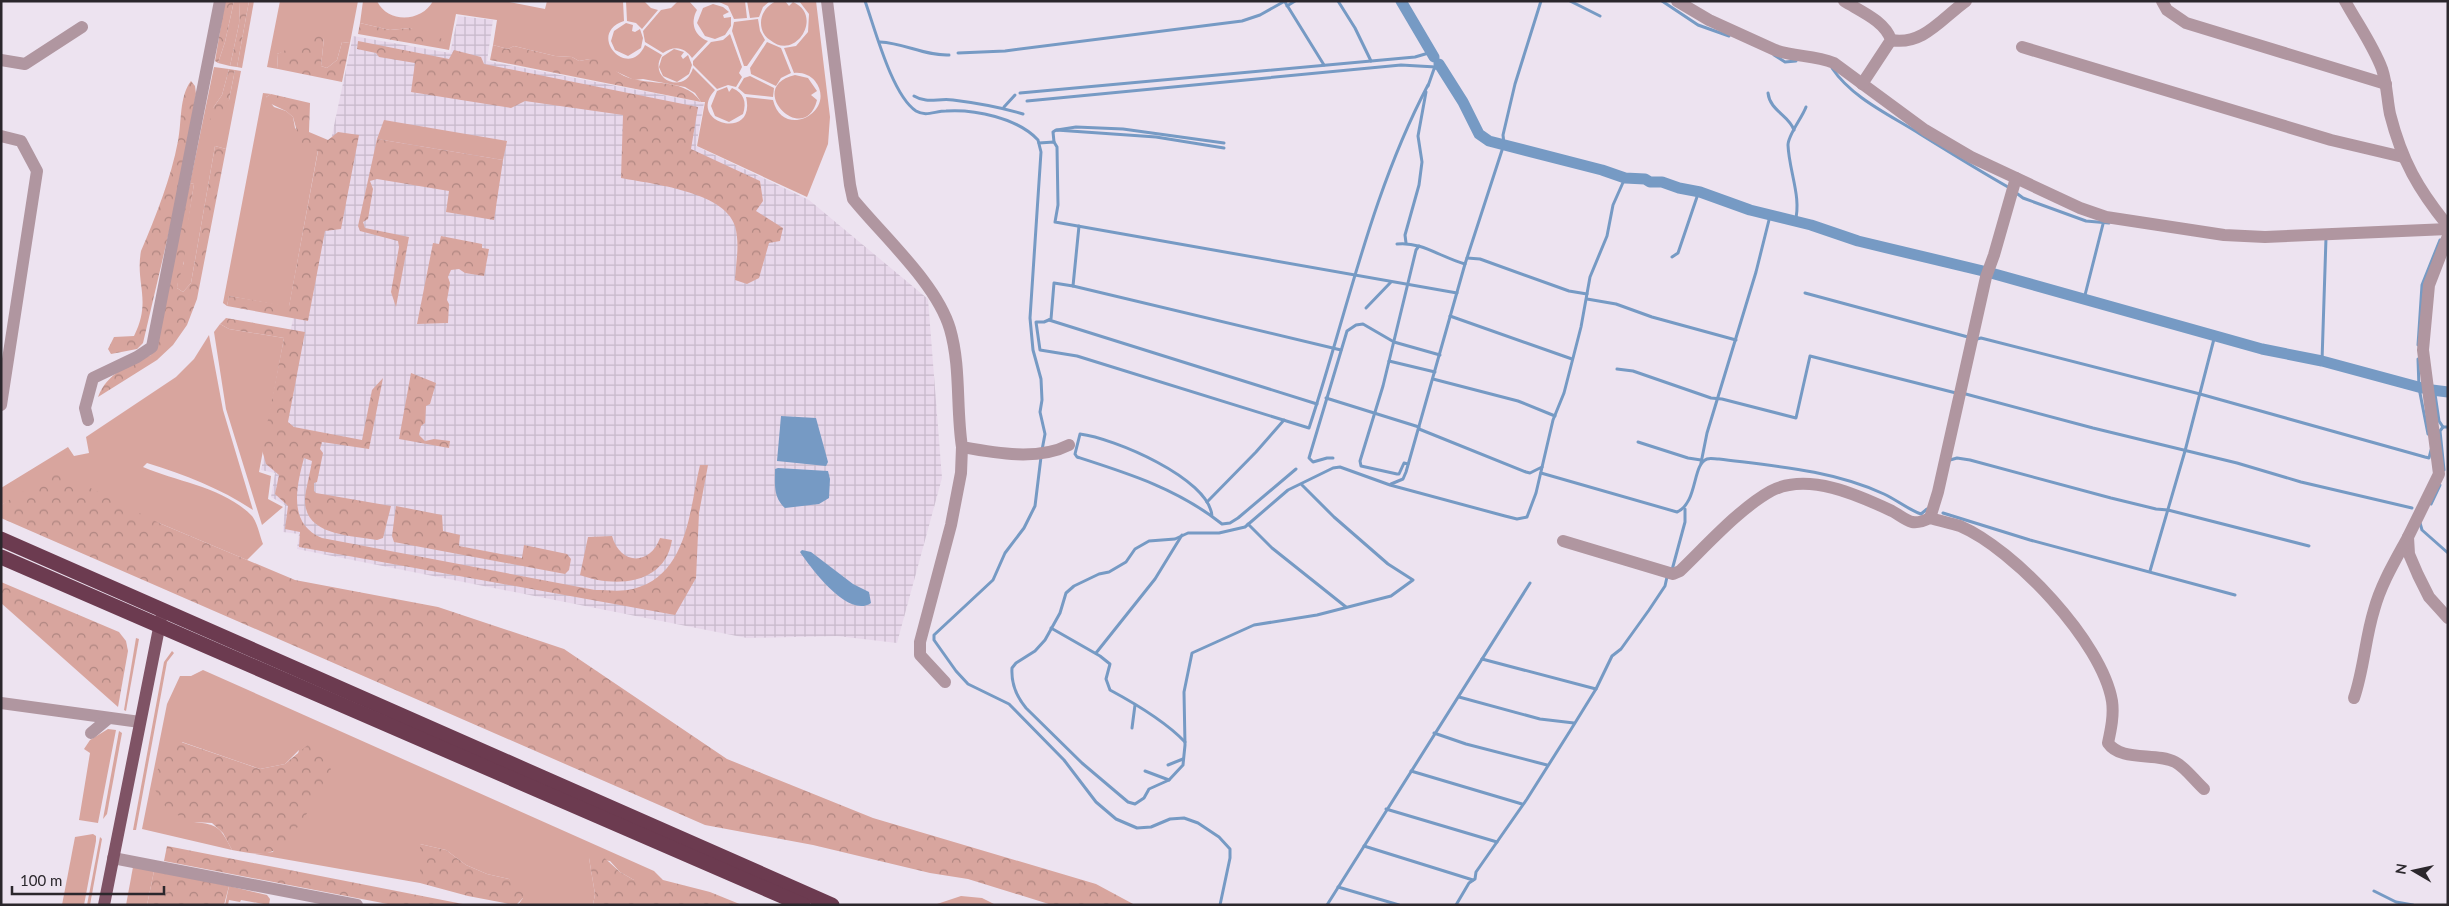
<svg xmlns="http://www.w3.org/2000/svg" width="2449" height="906" viewBox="0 0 2449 906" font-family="Lato,sans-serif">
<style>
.industrial{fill:url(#industrial-grid)}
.green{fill:#d8a59e}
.forest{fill:url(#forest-crowns)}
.water{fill:#769ac4}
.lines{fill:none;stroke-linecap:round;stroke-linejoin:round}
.stream{stroke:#769ac4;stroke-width:3}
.canal{stroke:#769ac4;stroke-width:11}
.minor{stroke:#b096a0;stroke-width:12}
.major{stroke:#7f5365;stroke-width:12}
.highway{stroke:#6c3b50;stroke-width:15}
</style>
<defs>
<pattern id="industrial-grid" width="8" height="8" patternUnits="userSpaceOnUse" patternTransform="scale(1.25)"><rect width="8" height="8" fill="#e8d8eb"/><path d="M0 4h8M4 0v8" fill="none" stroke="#c7b9ca"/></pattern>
<pattern id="forest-crowns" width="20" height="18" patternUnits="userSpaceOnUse" patternTransform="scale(1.25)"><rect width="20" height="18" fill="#d8a59e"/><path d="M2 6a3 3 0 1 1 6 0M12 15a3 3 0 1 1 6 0" fill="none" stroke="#af8681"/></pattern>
</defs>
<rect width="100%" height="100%" fill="#ede3f0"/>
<polygon class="industrial" points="458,16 493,20 487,61 704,103 696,146 809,200 928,299 942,478 897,643 837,636 747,638 297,549 299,534 283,532 285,505 271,497 275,473 261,470 353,36 450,53"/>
<g class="green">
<polygon points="234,1 240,2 239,24 230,66 218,63 225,42"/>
<polygon points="249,1 254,1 242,68 237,67"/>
<polygon points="280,1 358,1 350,43 342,42 337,60 327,68 321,66 324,38 277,54 278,69 267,67"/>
<path d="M 363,1 L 377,1 C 388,24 422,22 433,1 L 504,1 L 545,9 L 547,1 L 623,1 L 624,21 C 585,34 629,82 645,45 L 662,55 C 647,79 685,96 693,68 L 715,90 C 685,123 757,142 746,97 L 773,100 C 783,141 838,111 815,81 C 810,75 802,72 794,73 L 784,48 L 796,46 L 808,32 L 809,14 L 799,1 L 816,1 L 830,117 L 828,144 L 807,197 L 697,146 L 705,102 L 701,102 L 695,93 L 685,87 L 643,79 L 634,80 L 590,59 L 579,61 L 572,57 L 555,56 L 514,46 L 508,49 L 493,45 L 497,20 L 456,14 L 449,50 L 444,49 L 444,41 L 410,28 L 390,30 L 360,23 Z"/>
<polygon points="626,1 644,1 651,8 658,10 642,29 636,23 627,21"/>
<path d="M 678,1 L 689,1 L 697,10 C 690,22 694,36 708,41 L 692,58 C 685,47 674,45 663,53 L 645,42 L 643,31 L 661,10 L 671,8 Z"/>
<polygon points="717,1 745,1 747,18 734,19 728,6"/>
<polygon points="747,1 770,1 763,7 759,17 750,18"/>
<path d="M 776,1 L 785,1 L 789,6 L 793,2 C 824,15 796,62 770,40 C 764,36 761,30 761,23 C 761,13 767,6 776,1 Z"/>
<polygon points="713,4 723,7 729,12 723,15 724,18 731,17 731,26 725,35 715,39 705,36 697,23 703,8"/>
<polygon points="758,19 760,31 765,40 747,66 744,66 732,31 734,22"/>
<polygon points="626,23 633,25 632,31 635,32 640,29 643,38 641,48 628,56 615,50 611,41 614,31"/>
<polygon points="730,34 742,67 739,73 742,77 736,87 728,85 717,89 693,65 693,61 711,42 723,40"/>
<polygon points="767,42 781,48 791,73 781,78 776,86 751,74 750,68"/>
<polygon points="674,49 684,52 681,56 683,59 688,55 692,65 689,74 677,82 663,76 659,67 662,57"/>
<polygon points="214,67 229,69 222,95 213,108 229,100 235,70 241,71 226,149 215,146 191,283 183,292 177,288 178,276 184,263 183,250 194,184 190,183"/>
<path d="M 795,75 L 808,78 L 817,91 L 811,95 L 817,100 C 805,149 743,87 795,75 Z"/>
<polygon points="750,76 774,88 773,97 745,94 738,88 744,78"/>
<path d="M 727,87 L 729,92 L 732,88 C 744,93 747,102 743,114 L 729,122 L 715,116 L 711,106 L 717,91 Z"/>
<polygon points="263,93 271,94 266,97 274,107 286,111 293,117 295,128 318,150 289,307 229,296 227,306 223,303"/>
<polygon points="384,120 507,141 503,160 377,139"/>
<polygon points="220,324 229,329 284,338 259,472 271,476 268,499 283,507 262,525 226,409 214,332"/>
<path d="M 209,335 L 223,410 L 253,510 C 220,488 185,475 147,463 L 143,467 C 177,482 224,487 252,516 C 257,522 260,536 263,544 L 247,560 L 159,523 L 11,500 L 1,505 L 1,488 L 68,447 L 74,456 L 89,453 L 86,437 L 176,377 L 194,359 Z"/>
<polygon points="136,638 139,639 126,711 124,710"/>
<polygon points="172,651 174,653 167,662 136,830 133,830 164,662"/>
<path d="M 203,670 L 654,871 L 663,880 L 634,880 L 620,872 L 610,861 L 589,858 L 595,894 L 593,905 L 518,905 L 523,898 L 509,879 L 487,874 L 466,865 L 446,850 L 420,844 L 420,883 L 255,854 L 273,852 L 299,750 L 285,764 L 260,769 L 182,742 L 194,822 C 218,824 221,828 232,850 L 142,829 L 167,704 L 180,676 L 191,676 Z"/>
<polygon points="108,729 116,730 98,823 79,820 90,753 84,749 90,740"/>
<polygon points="119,731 122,733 107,814 103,819"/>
<polygon points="93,834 96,836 96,841 84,905 62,905 75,837"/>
<polygon points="100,837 102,839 90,905 87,905"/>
<polygon points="133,867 154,871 147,905 126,905"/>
<polygon points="229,886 267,895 270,899 269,905 241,900 240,902 229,900 228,905 225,905"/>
<polygon points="961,896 982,898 996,905 934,905"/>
</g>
<g class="forest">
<polygon points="225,1 234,1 225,42 218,63 215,61"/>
<polygon points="240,1 249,1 237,67 230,66 239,24"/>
<polygon points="360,23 390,30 410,28 435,33 444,41 444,49 358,34"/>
<polygon points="319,35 324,38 321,66 327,68 337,60 342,42 350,43 342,82 278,69 277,54"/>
<path d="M 358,41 L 449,59 L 454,50 L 481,57 L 484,64 L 698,107 L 691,149 L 760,181 L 763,201 L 756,211 L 783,228 L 780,241 L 769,243 L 759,278 L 747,284 L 735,280 C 736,262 740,244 735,226 C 724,191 651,184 621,178 L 623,115 L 525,101 L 511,108 L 411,92 L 415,63 L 379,57 L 376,53 L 357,49 Z"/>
<path d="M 493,45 L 508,49 L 514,46 L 555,56 L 572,57 L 579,61 L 590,59 L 609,61 C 612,65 615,71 619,73 C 643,89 682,74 701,102 L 490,60 Z"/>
<polygon points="229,69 235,70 229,100 224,114 210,120 213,108 222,95"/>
<path d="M 191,81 L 195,86 L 196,94 L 180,185 L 143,343 L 137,349 L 111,354 L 108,349 L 114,337 L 134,336 C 152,300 135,284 141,251 C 156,216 171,178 178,141 C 182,121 179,97 191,81 Z"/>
<polygon points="271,94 310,103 309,132 328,140 338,132 359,135 341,229 325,231 308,321 227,306 229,296 289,306 318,151 300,142 293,117 286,111 267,102 266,97"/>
<polygon points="377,139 503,160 494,220 446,212 449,191 377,179 370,181 373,189 368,219 363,222 365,228 409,237 396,307 391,292 399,247 398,241 360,231 358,226"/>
<path d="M 215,146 L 226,149 L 197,299 L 187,325 L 173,345 L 157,360 L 98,397 C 107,373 129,365 151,355 L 190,183 L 194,184 C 190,210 186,235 184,261 C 183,270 178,278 177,288 L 183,292 L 191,283 Z"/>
<polygon points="441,236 482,244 482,248 489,249 484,276 465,273 459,269 451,270 448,277 450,283 447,300 449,304 448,323 417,324 433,243 439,244"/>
<path d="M 226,318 L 305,332 L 288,422 L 294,427 L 362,440 L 372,390 L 383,378 L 369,449 L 322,442 L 320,449 L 323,453 L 317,482 L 314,483 L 314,491 L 316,493 L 391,506 L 383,538 L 377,540 C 350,535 304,536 305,499 C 306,487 310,474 312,461 L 304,458 C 296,488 288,524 322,538 L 595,590 C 607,590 621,592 633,589 C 688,575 689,511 700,465 L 708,465 L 699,513 L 696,578 L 675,615 L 299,547 L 300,532 L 285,529 L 288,506 L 275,494 L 279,475 L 266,464 L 262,450 L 284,338 L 229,329 L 220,324 Z"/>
<polygon points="411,373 436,383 430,404 426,406 425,423 421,426 419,435 425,441 434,439 450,441 449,448 399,439"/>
<polygon points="57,471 159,523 295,580 438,607 564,649 727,759 873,818 1096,884 1135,905 1052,905 968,879 930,873 813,845 705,825 1,518 1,505"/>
<polygon points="396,506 442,515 443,531 460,535 459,546 522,558 524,545 567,554 571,559 569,570 565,574 394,542 392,536"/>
<path d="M 612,536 C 620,565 650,566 660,538 L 672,540 C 665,585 615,588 580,575 L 588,537 Z"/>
<polygon points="1,582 119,632 126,641 128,651 118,707 1,603"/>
<path d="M 181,742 L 260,769 L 285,764 L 310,743 L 326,754 L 331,770 C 320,791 295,841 273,851 C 262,857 244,852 232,850 L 223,833 L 212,823 L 194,822 L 168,811 L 154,788 L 161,754 Z"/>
<polygon points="420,844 446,850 466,865 487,874 509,879 523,888 523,898 516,905 468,896 420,883"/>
<polygon points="167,846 468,905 393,905 164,861"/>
<polygon points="599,853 620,872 634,880 663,880 710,892 742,905 593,905 595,894 589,858"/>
<polygon points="154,871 229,886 224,905 147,905"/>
</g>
<g class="water">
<polygon points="781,416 816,418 828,462 826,466 777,461"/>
<path d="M 778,468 L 828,471 L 830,479 L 829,498 L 819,504 L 785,508 C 773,497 775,484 775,469 Z"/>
<path d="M 802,550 L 811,552 L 853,584 L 869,592 L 871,603 C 848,619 811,568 800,552 Z"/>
</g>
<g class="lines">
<g class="stream">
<path d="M 865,1 C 875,29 892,95 916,111 C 926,117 935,111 946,111 C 974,109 1018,118 1038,140 L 1041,152 L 1030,318 L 1033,350 L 1041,379 L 1042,400 L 1040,412 L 1045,434 L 1042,450"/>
<polyline points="1338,1 1355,28 1371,61"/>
<polyline points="1570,1 1600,16"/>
<polyline points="1662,1 1698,25 1729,36"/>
<polyline points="1285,2 1324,65"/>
<polyline points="1287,6 1295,1"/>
<path d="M 880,42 C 904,43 925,56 949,55"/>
<polyline points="958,53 1005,51 1242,21 1260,15 1285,1"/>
<polyline points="1774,55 1785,62 1796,61"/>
<path d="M 1832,68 C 1852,98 1890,115 1920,134 C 1949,152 1978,170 2008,187"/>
<polyline points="1428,86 1434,69 1440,65"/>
<polyline points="1020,93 1415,57 1432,52"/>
<path d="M 1768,93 C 1770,111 1789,115 1794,130"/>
<path d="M 914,96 C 927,104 938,98 953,100 C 977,103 1000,107 1023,114"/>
<polyline points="1027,101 1401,65 1436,67"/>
<polyline points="1004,107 1015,95"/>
<polyline points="1057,130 1076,127 1123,129 1224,143"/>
<polyline points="1054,142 1053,132 1056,130 1156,137 1224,148"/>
<polyline points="1039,143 1054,142 1057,147 1058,205 1055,222 1457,293"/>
<polyline points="2015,192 2023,198 2086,221 2109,223"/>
<path d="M 1795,222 C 1802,198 1789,171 1788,145 C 1788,135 1802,118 1806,107"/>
<path d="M 1079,226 L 1073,286 L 1054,283 L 1051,319 L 1044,322 L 1036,322 L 1040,350 L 1077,356 L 1309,428 C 1347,313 1371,193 1428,85"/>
<polyline points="1406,243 1405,235 1419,185 1422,162 1418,136 1426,92"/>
<path d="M 1397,244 C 1421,241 1442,258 1465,264"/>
<polyline points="1672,257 1678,253 1699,191"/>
<polyline points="1467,258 1480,259 1569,291 1587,294"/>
<polyline points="1073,286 1341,350"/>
<polyline points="1805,293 1968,337"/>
<polyline points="1587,299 1616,304 1652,317 1736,340"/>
<polyline points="2084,299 2103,224"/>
<polyline points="1366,308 1391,282"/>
<polyline points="1450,316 1572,359"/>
<polyline points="1049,320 1317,404"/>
<polyline points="1977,339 1981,338 2200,394 2425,457 2429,458 2431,450"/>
<polyline points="2418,345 2422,285 2440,240"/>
<polyline points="2418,359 2419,388 2428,434"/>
<polyline points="1389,361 1435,372"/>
<polyline points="2322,361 2326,238"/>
<polyline points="1617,369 1633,371 1711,398 1722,399 1796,418 1810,356 1956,393"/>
<polyline points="1433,379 1518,401 1555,416"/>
<polyline points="1962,393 2093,428 2237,463 2301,482 2412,508"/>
<polyline points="2435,394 2439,421 2443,427 2448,427"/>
<polyline points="1326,398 1419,427"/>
<polyline points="2443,427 2440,431 2444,470"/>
<polyline points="1419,429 1526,472 1530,473 1542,467"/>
<polyline points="1638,442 1688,458 1701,460"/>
<polyline points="1041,457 1035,506 1024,528 1005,553 993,580 934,635 934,640 956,671 968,684 1009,704 1064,760 1096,802 1116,819 1137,828 1151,827 1170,819 1184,818 1198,823 1219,837 1230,849 1230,858 1220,905"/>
<polyline points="1333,458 1327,458 1313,462 1309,458 1347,331 1356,325 1363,324 1394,342 1440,355"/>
<polyline points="1950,460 1957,458 1970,460 2111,498 2156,509 2168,510 2309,546"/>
<polyline points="1701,463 1707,433 1756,272 1770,216"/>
<polyline points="1408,464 1404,463 1399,474 1397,474 1361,466 1360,461 1383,386 1416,250 1419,246"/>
<path d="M 1541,473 L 1677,512 C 1698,503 1692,464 1707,459 C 1710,458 1715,459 1719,459 C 1774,466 1832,470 1884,494 C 1897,500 1907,509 1921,514 L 1927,509"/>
<path d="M 1301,484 L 1334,517 L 1388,564 L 1413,580 L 1391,596 L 1317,615 L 1254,625 L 1192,653 L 1184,692 L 1185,745 L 1183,765 L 1169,780 L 1149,789 L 1144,798 L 1135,804 L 1128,802 L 1082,763 L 1026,708 C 1016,696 1011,684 1012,668 L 1016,663 L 1035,651 L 1045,640 L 1060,613 L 1066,593 L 1074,586 L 1099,574 L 1109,572 L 1126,562 L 1135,549 L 1149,541 L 1175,539 L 1188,533 L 1219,533 L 1245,527 L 1288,490 L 1333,468 L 1340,467 L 1390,485 L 1505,516 L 1517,519 L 1527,517 L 1536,493 L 1553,420 L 1564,393 L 1581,327 L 1590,277 L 1607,236 L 1613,205 L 1625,178"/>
<polyline points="1391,484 1403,479 1406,472 1465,264 1504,144 1503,135 1515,84 1541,1"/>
<polyline points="1207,502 1256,452 1284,420"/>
<polyline points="2431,504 2440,485"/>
<polyline points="1943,513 2030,540 2235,595"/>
<path d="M 1212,516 C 1209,478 1113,438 1080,434 L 1075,454 L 1077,457 C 1130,474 1178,489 1222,524 L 1230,523 L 1238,518 L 1296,469"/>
<polyline points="2420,523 2422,530 2448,553"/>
<polyline points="1248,524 1272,548 1346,607"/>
<polyline points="1672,570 1685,522 1685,509"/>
<polyline points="2150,571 2185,451 2215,335"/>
<path d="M 1051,628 L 1100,656 L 1110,664 L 1106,679 L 1110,690 C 1136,704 1165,721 1185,742"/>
<polyline points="1096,653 1155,579 1182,535"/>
<polyline points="1482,659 1596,689"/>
<polyline points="1459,697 1540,719 1574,723"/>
<polyline points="1132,728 1135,705"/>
<polyline points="1434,733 1466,744 1547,765"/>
<polyline points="1168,765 1183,759"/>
<polyline points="1145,771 1169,780"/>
<polyline points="1411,771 1522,804"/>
<polyline points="1386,809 1497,842"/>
<polyline points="1364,846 1473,880"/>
<polyline points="1338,887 1399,905"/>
<polyline points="2374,891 2396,902 2413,905"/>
<polyline points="1327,905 1530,583"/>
<polyline points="1456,905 1469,883 1475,879 1476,872 1527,799 1570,731 1596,689 1612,656 1621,649 1649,610 1665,586 1667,577"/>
</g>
<g class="canal">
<polyline points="1401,1 1434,57"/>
<polyline points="1439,64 1463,102 1479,134 1489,141 1602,170 1625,178 1645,179 1650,182 1662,182 1679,188 1700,192 1750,210 1811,225 1858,241 1983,271"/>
<polyline points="1991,273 2262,349 2322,361 2422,388"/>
<polyline points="2432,390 2448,392"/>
</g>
<g class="minor">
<path d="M 827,1 L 850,185 L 853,199 C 883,236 937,284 950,329 C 961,367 956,408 962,447 C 995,453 1038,461 1069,445"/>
<path d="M 1677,1 L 1709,20 L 1775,50 C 1795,57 1813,55 1834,63 L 1925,130 L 1971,157 L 2080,208 L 2106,217 L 2224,235 L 2265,237 L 2448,229"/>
<path d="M 1844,1 C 1860,11 1885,21 1891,40 L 1862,84"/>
<polyline points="2162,1 2167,10 2186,23 2386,84"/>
<path d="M 2345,1 C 2357,23 2373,45 2382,69 C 2387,84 2387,99 2390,114 C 2402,161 2418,189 2448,226"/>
<path d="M 1891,40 C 1923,46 1942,18 1966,1"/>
<polyline points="2022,47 2331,140 2403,157"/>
<polyline points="1,60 25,64 82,27"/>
<polyline points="1,136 21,141 37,171 1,405"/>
<polyline points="2448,236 2429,285 2423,350 2439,474 2408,537 2409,554 2418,575 2429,597 2448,618"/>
<polyline points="88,420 85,408 93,378 137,357 152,347 220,1"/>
<polyline points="1930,518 1938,492 1986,277 1994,255 2016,178"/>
<path d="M 1563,541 L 1673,574 L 1680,571 C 1706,546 1740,508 1771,491 C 1808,472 1858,495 1892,511 C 1898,514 1905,520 1912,522 C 1918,523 1924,521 1930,518 C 1940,521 1950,523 1960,526 C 2014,549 2102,642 2112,701 C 2114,715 2111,729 2108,743 C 2121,762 2156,752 2175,762 C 2185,767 2195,781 2204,789"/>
<polyline points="945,682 920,655 920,642 951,525 961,473 962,447"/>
<path d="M 2354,698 C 2364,669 2365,639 2374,610 C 2381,584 2395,561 2408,537"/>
<polyline points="1,703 140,722"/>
<polyline points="91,733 109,718"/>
<polyline points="113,858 357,905"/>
</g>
<polyline class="major" points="104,905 161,618"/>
<g class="highway">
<polyline points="1,539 832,905"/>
<polyline points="1,557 803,905"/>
</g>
</g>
<rect width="2449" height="906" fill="none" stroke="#2b272c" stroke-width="5"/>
<g transform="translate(2414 871) rotate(279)" stroke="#ede3f0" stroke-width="4" paint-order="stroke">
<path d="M0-4L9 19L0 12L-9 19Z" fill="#2b272c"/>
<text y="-8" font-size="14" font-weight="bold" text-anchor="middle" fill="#2b272c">N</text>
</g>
<path d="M12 886v8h152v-8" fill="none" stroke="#2b272c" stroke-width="2.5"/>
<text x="20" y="886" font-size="15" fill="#2b272c" stroke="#ede3f0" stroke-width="4" paint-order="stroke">100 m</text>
</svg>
